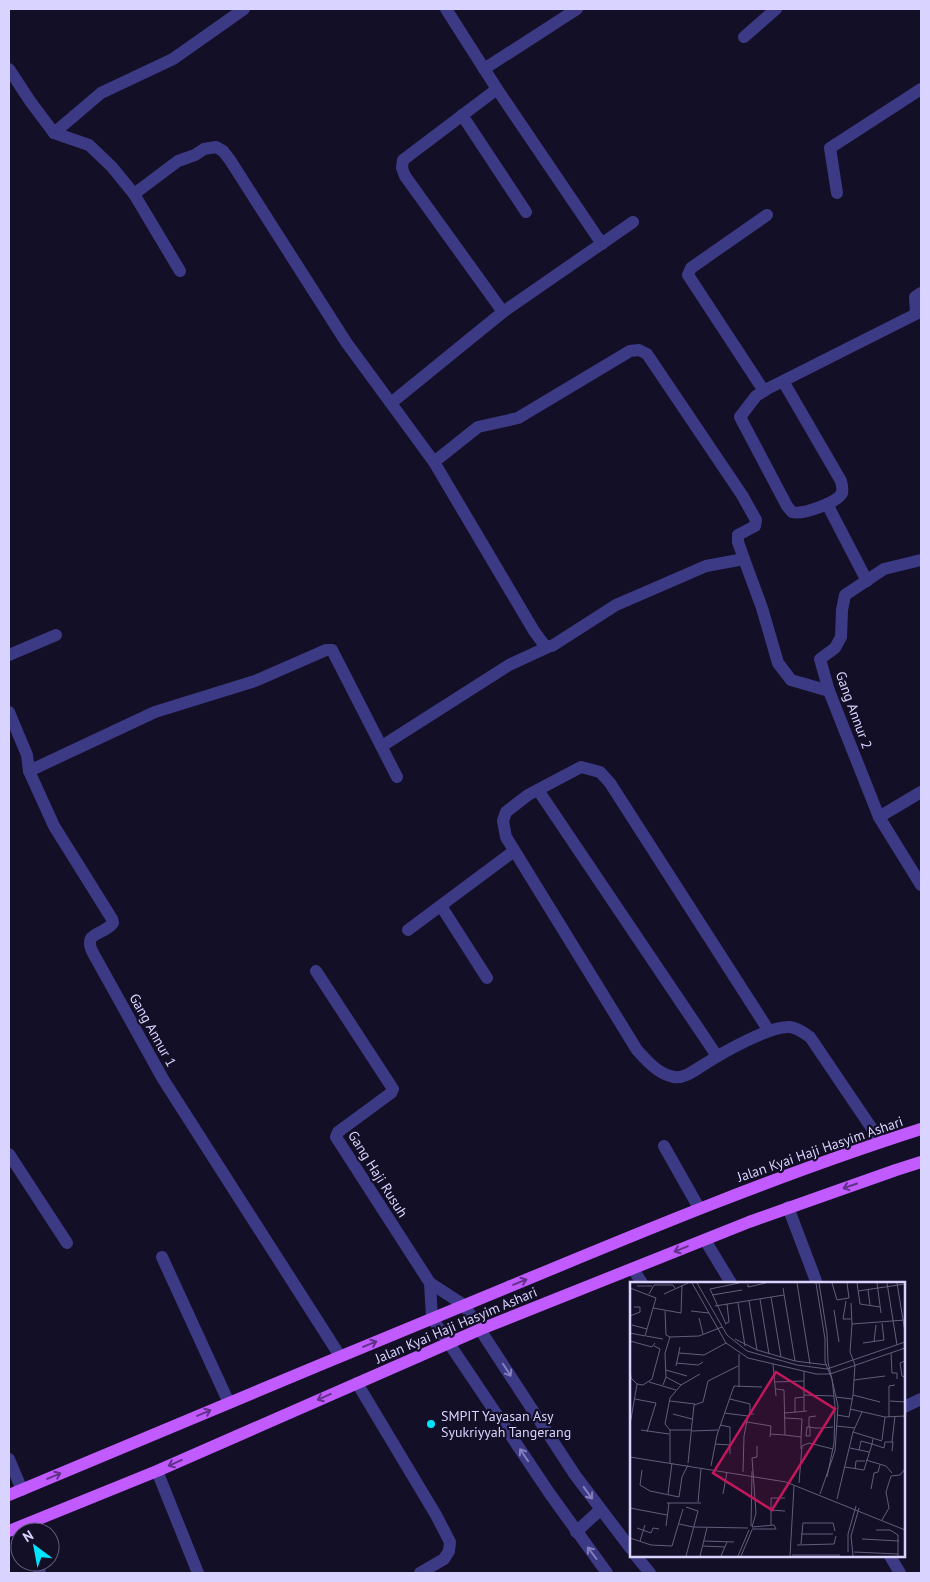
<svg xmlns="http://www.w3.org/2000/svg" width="930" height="1582" viewBox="0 0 930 1582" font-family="'PT Sans',sans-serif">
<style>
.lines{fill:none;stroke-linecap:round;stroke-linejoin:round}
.minor{stroke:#3d3a85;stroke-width:12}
.major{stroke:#c25bff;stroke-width:12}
.oneway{stroke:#623188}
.oneway2{stroke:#837fbc}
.poi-dot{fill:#00e5ff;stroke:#130f26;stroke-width:2}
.labels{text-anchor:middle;stroke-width:4.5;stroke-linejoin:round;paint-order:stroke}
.street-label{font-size:14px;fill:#d9d4ff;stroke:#130f26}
.poi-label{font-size:14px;fill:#d9d4ff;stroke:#130f26;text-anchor:start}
.inset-road{fill:none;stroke:#625e7d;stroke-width:1}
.view{fill:#c2185b;fill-opacity:0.15;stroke:#c2185b;stroke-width:2.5}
.inset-edge{fill:none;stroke:#d9d4ff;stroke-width:2.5}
</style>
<rect width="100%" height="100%" fill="#130f26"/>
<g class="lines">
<g class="minor">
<polyline points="446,9 497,89 602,244"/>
<polyline points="744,37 776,9"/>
<polyline points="9,69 30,101 54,133 89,145 112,167 134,194 180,271"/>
<polyline points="484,69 577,9"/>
<polyline points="497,89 403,160 402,168 405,176 503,312"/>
<polyline points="462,115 526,212"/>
<polyline points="54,133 101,93 173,59 244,9"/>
<polyline points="837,193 830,148 921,89"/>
<polyline points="134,194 178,161 195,155 204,149 216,147 223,151 230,160 346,342 434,462 534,631 545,646 552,646 616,605 706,566 744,559 762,608 778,663 791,680 829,691"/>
<path d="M 783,381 L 841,481 C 842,485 843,489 842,493 C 837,503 802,515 792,512 L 787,506 L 740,417 L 756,396 L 769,388 L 916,314 L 915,297 L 921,293"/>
<polyline points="764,391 688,275 691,268 767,215"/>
<polyline points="391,403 503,312 633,222"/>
<polyline points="434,462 478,427 518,418 630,351 639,350 647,354 742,495 756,520 755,526 738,535 738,542 744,559"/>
<polyline points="827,504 867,581"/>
<polyline points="921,560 884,569 845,595 842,610 841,637 835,648 820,659 829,691 879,817 921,885"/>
<polyline points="9,655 56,635"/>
<path d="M 9,712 L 27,755 L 29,771 L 54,826 L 112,919 L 113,923 C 103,936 82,931 93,953 L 163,1079 L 340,1356"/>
<polyline points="382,746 509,665 548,647"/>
<polyline points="29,771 155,712 255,681 326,650 332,650 397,777"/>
<polyline points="538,790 717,1056"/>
<polyline points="879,817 921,792"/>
<polyline points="441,906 487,978"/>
<polyline points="408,930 514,851"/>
<polyline points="316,971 393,1089 391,1093 338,1132 336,1137 430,1283 464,1305 575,1475 631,1549"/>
<path d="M 769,1031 L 610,783 L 600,772 L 581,767 L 528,795 L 506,812 L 503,821 L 506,837 L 637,1050 C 647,1061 658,1074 674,1077 C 685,1079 696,1069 705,1064 C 722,1053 771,1025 790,1027 C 798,1028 804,1033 810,1037 L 881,1142"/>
<polyline points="664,1146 699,1208"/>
<polyline points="9,1154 67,1243"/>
<polyline points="788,1207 816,1281"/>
<polyline points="705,1240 731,1283"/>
<polyline points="162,1257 229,1403"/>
<polyline points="633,1269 642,1283"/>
<polyline points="430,1283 432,1318 550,1494 607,1573"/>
<polyline points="357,1383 436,1515 450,1542 449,1551 444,1559 420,1573"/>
<polyline points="904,1407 921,1399"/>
<polyline points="9,1459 22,1490"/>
<polyline points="157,1471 198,1573"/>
<polyline points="576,1532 600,1510"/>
<polyline points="636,1556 650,1573"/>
<polyline points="890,1556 900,1573"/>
<polyline points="36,1562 40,1573"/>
</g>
<g class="major">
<path d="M 9,1495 C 174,1426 340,1356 506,1288 C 643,1231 780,1174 921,1129"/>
<polyline points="9,1531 157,1471 481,1329 749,1222 896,1170 921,1162"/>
</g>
</g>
<defs><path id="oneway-shaft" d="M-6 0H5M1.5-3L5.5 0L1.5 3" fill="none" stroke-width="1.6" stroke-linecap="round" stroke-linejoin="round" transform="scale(1.25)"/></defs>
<g class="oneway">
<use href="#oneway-shaft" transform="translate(850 1186) rotate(161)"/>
<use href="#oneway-shaft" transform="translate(681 1249) rotate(158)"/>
<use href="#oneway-shaft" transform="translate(520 1282) rotate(-22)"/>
<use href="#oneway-shaft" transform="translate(370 1344) rotate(-22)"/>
<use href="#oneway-shaft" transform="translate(324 1397) rotate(156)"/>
<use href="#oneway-shaft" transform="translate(204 1413) rotate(-23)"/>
<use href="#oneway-shaft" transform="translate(175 1463) rotate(156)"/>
<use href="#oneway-shaft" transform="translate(54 1476) rotate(-23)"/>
</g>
<g class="oneway2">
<use href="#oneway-shaft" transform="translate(507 1370) rotate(57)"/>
<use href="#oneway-shaft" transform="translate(524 1455) rotate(-124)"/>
<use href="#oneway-shaft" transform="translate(588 1493) rotate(54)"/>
<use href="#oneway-shaft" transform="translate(592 1553) rotate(-127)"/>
</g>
<circle class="poi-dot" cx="431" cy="1424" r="5"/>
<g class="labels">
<g class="street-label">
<text transform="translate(854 710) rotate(70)" y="5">Gang Annur 2</text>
<text transform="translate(153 1030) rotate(61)" y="5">Gang Annur 1</text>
<text transform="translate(820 1149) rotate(-19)" y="5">Jalan Kyai Haji Hasyim Ashari</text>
<text transform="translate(378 1174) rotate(58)" y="5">Gang Haji Rusuh</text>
<text transform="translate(456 1325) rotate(-23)" y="5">Jalan Kyai Haji Hasyim Ashari</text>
</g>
<g class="poi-label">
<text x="441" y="1421">SMPIT Yayasan Asy<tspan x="441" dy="16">Syukriyyah Tangerang</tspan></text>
</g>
</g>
<g transform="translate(630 1282)">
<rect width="275" height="275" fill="#130f26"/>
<path class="inset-road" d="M 62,1 L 96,61 L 118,76 L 186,92 L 200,92 L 275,66M 67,1 L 97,53 L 117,69 L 167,83 L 197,87 L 275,60M 167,1 L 180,82M 186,1 L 195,57 L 195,80 L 202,97 L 205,124 L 204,161 L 197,195M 189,1 L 197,51 L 198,80 L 208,124 L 205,169 L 190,212M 202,1 L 207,18 L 219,16 L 217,1M 227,1 L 230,22 L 250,25M 247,1 L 251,31M 257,1 L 267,63M 267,1 L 275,50M 118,2 L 118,5 L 136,1M 7,4 L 22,4M 0,6 L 26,16 L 15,54 L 0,51M 153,6 L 165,79M 238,8 L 240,23M 228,9 L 275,2M 19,12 L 24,3 L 43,3 L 45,6M 34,12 L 58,1M 82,13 L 112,8M 141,15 L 151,75M 130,17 L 139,72M 119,19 L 127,68M 216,19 L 213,37 L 221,37M 108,21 L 115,64M 221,21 L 222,42M 85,24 L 154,13M 23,26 L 51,31 L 52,3M 204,28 L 209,60M 61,29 L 79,31M 0,34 L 10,30 L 10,25 L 4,25M 69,36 L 73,52M 95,42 L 99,40 L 97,22M 96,42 L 80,7 L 109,1M 2,43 L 17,47M 16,54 L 33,57M 40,55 L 69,54 L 92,45M 105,57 L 127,68 L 165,79 L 197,83M 0,59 L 22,65 L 25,61M 244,60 L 246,43M 233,61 L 254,58 L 252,41M 49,71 L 74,73 L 96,61M 261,71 L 262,91 L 267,91 L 267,97M 109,72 L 109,105M 275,79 L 270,81 L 272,94 L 275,95M 46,81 L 68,83 L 73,80M 143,82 L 146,114M 46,84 L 50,65M 0,87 L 1,96 L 7,102 L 0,143M 36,88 L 57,94M 174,89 L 174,129M 36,95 L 51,103M 224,98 L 255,94M 19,100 L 46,108M 144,100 L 174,99M 7,102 L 13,103 L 22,97 L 30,67 L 24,64M 33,103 L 36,95 L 35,71 L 40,55 L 36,53 L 35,29M 146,107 L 154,108 L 155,153 L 171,155 L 171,167M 174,113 L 204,114M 223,113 L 250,120M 206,115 L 222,117M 5,117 L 26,121 L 17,150M 100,117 L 120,122 L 120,132 L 124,132M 40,119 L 65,122M 260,119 L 275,120M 220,127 L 255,135 L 275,134M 165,130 L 165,116 L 174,115M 94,131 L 118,134 L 114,154 L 113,190M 155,131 L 177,129M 43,132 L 62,137M 207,133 L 219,135 L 223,113 L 225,83 L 220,70 L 222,42 L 275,38M 259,135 L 259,104 L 265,103M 155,136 L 172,137 L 171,155M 117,140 L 141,144 L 140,155M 90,143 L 100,145 L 100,172M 206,144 L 225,146M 179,145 L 179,135 L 186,134M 180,145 L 180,154 L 176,154 L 177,145 L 180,145 L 185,146 L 192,146 L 203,145M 11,148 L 39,152M 40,148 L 61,148M 62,149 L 88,148M 223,150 L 252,159M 140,152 L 155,153M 252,158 L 255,135M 255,160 L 263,160 L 262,169M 262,160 L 265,134M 85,162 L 100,163M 220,166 L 239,170M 229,168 L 231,159 L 242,162 L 243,157M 0,175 L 156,200 L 275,248M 236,178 L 256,184 L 262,191M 40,181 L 40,148 L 35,142 L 40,116 L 51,103 L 70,92M 58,181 L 64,123 L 73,120 L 78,99 L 108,84M 81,184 L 87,153 L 104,104 L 132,105M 215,185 L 234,188 L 242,162 L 254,166 L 255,160M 225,187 L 226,179 L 235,179M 12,188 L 10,203 L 20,209 L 49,215 L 52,195 L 58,183M 169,201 L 172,164 L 179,161 L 203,167M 241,207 L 244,191 L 248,190 L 250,183M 38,212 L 42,181M 93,212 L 97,190M 207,217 L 223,150 L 232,130M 68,220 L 71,187M 37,221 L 71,221M 0,226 L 37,233M 140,228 L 155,229M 252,238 L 259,226 L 256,210 L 261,194 L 270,193 L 275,187M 49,242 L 63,245 L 118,246M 141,243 L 141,216 L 155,216M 36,244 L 39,221M 121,244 L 122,189M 122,245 L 126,231 L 122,176 L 127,175 L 127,164M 7,246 L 21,251 L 23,246 L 29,247M 122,247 L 146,247 L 144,243 L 122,245M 246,248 L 260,248 L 268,253 L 268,274M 171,252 L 203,252M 0,256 L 21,263 L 42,264 L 53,227M 232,257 L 269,259M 10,259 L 15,243M 74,259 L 104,260M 171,262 L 173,241 L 203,241 L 205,249M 167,263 L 204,262 L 206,254M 73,264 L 95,265M 218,270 L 218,252 L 226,224M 224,270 L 268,272M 162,273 L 210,273M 56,274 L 68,229 L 56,225M 70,274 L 77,246M 91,274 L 97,260M 108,274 L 119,248M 111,274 L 122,248M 160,274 L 164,204M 223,274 L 221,254 L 229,226"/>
<path class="view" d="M 146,90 L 205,127 L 142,228 L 83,191 Z"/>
<rect width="275" height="275" class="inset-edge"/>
</g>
<rect width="930" height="1582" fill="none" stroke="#d9d4ff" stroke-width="20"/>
<g transform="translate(35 1547) rotate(328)"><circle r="24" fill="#130f26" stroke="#625e7d"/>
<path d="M0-4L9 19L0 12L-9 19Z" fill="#00e5ff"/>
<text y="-8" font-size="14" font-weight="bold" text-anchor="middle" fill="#d9d4ff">N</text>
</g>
</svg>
